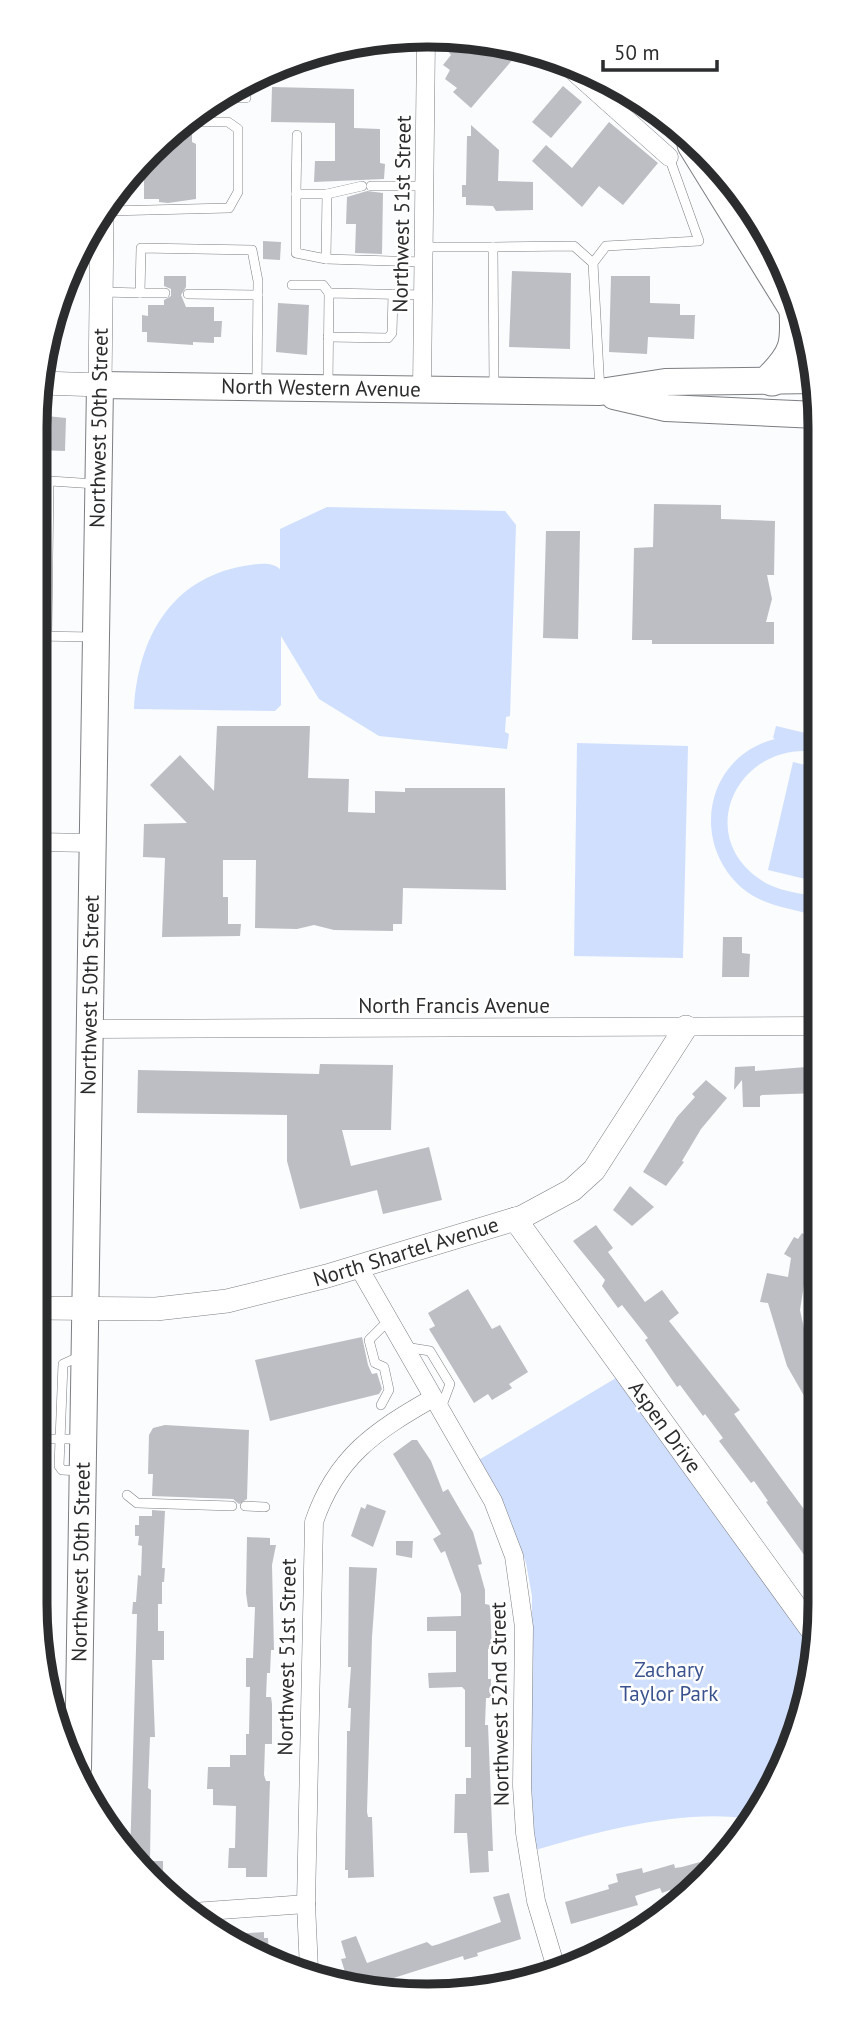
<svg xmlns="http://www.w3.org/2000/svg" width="855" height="2031" viewBox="0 0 855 2031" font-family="'PT Sans',sans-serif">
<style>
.green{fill:#d0dffe}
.building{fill:#bcbec3}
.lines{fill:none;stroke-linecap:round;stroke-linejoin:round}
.service-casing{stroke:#7c7e82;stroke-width:10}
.minor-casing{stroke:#7c7e82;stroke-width:19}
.tertiary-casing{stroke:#7c7e82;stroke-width:24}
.secondary-casing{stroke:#7c7e82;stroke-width:28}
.motorway-casing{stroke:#7c7e82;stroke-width:35}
.service{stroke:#fff;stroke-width:9}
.minor{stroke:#fff;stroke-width:18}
.tertiary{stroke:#fff;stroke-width:23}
.secondary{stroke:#fff;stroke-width:26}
.motorway{stroke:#fff;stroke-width:33}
.labels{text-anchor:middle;stroke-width:5;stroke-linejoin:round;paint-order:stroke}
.street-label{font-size:21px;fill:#2b2c2e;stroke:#fff}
.park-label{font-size:21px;fill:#3a538f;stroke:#fff}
.rim{fill:none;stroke:#2b2c2e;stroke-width:9}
</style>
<rect width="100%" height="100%" fill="#fafcfe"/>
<g class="green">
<path d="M 327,507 L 505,511 L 516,525 L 510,716 L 506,717 L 505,732 L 509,734 L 507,749 L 379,736 L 319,699 L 281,636 L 281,705 L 275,711 L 134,709 C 138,639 170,579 244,566 C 256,564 271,561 280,569 L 280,529 Z"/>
<path d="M 776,726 L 818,736 L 818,752 C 739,740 692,834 761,880 C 776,891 800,893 818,897 L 818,916 C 792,909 763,906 742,888 C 690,842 705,757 775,739 L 773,738 Z"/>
<polygon points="577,743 688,746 683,958 574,956"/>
<polygon points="793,762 818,768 818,882 768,870"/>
<path d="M 616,1378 L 813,1648 L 799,1729 L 751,1819 C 686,1808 599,1831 535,1850 L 531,1787 L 532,1596 L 526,1563 L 503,1502 L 477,1461 Z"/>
</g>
<g class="building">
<polygon points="388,39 387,54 351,52 351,49"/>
<polygon points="439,41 465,44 520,51 471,108 453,92 457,88 445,79 450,70 443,65 451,55"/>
<polygon points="563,86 582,102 551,138 532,122"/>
<polygon points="272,87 354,89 354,128 380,129 380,163 385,164 384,179 314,182 315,161 335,161 335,123 271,122"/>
<polygon points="609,122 658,163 623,205 599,186 582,207 532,161 546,145 572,168"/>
<polygon points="471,125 499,150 498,181 533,182 533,210 496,211 493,206 466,205 466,197 462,197 462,185 466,185 467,136 471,136"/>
<polygon points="178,134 192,134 192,142 196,144 196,199 168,203 159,202 159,199 144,199 144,160"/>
<polygon points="367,191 383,193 382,254 355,253 356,224 346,224 347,197"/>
<polygon points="263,241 281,242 280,260 263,259"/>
<polygon points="512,271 571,273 570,349 509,347"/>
<polygon points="164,276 186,276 186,287 181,295 186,307 214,307 214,321 222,321 221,337 214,337 214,343 193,342 193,345 147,342 147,332 142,332 142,315 148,316 148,305 164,305 164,300 171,296 171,289 164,286"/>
<polygon points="611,276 650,276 650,303 680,304 680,315 695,315 694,339 648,337 647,354 609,352"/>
<polygon points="278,303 309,305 307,355 276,352"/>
<polygon points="54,314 61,315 60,349 48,349"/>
<polygon points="37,415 66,418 65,451 35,450"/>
<polygon points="654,504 721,505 721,519 775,521 774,575 767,575 772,599 766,622 774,622 774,644 652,644 652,640 632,640 634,548 653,547"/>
<polygon points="546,531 580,531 578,639 543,638"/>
<polygon points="217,726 310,726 308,778 349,779 348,812 375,813 375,791 405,792 405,788 505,788 506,890 403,888 402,924 393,924 393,931 334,930 314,925 297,929 255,928 256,860 223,860 223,897 228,897 228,924 241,924 240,936 162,937 165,858 143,857 144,824 187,823 150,785 180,755 214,791"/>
<polygon points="723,937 742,937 742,953 750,954 749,977 722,977"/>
<polygon points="320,1064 393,1065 391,1130 342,1130 351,1166 429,1147 442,1200 383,1214 377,1190 300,1209 287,1161 287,1115 137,1113 138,1070 319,1074"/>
<polygon points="755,1066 755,1071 819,1066 819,1093 762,1095 760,1096 760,1107 743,1107 742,1080 734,1090 735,1067"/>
<polygon points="706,1080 727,1098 701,1129 682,1161 684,1162 666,1186 643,1172 677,1117 695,1097 692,1094"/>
<polygon points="630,1186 654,1207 632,1226 613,1210"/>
<polygon points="596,1225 613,1248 608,1252 645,1302 662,1290 679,1313 669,1321 740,1410 734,1414 820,1531 820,1577 766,1502 768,1501 754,1481 751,1483 719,1441 723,1438 705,1414 703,1416 680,1385 677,1387 645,1340 648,1338 622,1305 618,1308 602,1286 605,1280 573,1241"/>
<polygon points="802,1233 819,1243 819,1251 806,1272 800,1310 812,1365 819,1360 819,1422 787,1366 768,1303 760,1302 767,1273 788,1277 791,1258 784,1254 794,1237 798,1239"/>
<polygon points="468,1289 492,1329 500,1325 528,1372 509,1384 512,1388 492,1400 488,1394 474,1403 429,1329 435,1326 428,1313"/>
<polygon points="362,1337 368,1365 372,1374 377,1373 382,1389 379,1394 270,1421 255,1360"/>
<polygon points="165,1425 249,1430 247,1499 239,1504 233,1499 152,1496 153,1474 148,1474 149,1435 153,1428"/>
<polygon points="412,1440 417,1440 431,1461 443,1492 448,1489 473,1532 482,1564 478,1565 485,1590 485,1604 490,1605 492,1649 488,1649 488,1679 491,1679 491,1698 486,1698 485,1725 488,1725 493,1851 488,1851 489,1872 470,1873 467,1833 454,1833 455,1794 466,1794 466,1778 471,1778 471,1747 465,1747 465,1690 462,1687 429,1688 428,1673 456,1672 456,1631 427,1631 427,1617 461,1616 461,1594 445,1551 441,1553 433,1539 441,1534 393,1454"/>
<polygon points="367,1504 386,1511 373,1547 351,1536 361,1507 365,1509"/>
<polygon points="152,1510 165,1511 162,1568 165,1568 164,1582 162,1582 162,1604 158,1604 158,1631 164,1631 164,1660 152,1660 155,1737 150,1737 148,1788 151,1790 150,1861 163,1861 163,1879 152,1878 130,1858 137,1614 132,1614 133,1602 136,1602 138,1575 141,1576 142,1546 138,1545 139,1536 135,1536 135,1525 139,1525 139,1516 152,1516"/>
<polygon points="247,1537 270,1538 270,1545 276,1545 272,1565 274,1650 271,1650 270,1673 267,1673 266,1697 271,1697 272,1704 272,1744 265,1744 264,1775 266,1781 270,1781 267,1877 246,1877 246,1868 228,1868 229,1848 235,1848 236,1806 213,1805 213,1789 207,1789 208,1767 230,1767 230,1755 246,1755 246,1734 249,1734 250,1687 246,1687 246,1658 253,1658 255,1607 248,1607 246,1593"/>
<polygon points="396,1541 413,1541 412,1558 396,1555"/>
<polygon points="349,1567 377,1568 372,1637 367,1812 368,1817 372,1817 374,1877 348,1878 348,1870 345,1870 347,1741 347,1731 350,1731 351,1708 348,1708 351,1667 348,1667"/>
<polygon points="725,1855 683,1891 672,1895 670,1890 662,1893 660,1888 635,1896 638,1905 571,1924 565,1902 609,1889 608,1885 618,1882 616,1874 642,1868 643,1873 674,1864 675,1868 682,1867"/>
<polygon points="509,1893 521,1939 477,1953 478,1956 464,1960 463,1956 362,1988 353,1985 349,1971 345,1972 341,1959 346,1958 341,1941 356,1936 367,1963 427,1942 432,1946 439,1944 501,1922 493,1897"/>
<polygon points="264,1932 264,1938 268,1938 269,1956 232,1944 222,1935"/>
</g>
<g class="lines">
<g class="service-casing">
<g id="service">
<polyline points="224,98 246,98"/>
<polyline points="297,135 296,194 327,194 326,259 424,262"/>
<polyline points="371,186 425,186"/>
<polyline points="296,194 296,253 326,259"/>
<polyline points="327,194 362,186"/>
<polyline points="108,211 229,208 238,192 238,129 228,122 193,122"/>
<polyline points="424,247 493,247"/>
<polyline points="292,285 323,285 329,293"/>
<polyline points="104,292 140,293 141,248 252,250 258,281 257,386"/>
<polyline points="140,293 165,293"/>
<polyline points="188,294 258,295"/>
<polyline points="328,337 388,338 392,333 393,294"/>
<polyline points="328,385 329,293 424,295"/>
<polyline points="494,387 493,247 574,246 593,263"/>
<polyline points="600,391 593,263 606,246 699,241 669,157"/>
<polyline points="35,480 96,484"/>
<polyline points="35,636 94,637"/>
<polyline points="47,636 49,481"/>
<polyline points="405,1347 430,1351 450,1384 441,1408"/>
<polyline points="381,1405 389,1390 384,1367 375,1363 369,1340 388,1321"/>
<polyline points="35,1439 82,1439"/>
<polyline points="80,1471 62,1470 59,1466 63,1364 83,1355"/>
<polyline points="127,1495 137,1503 232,1506"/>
<polyline points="245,1506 265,1507"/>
</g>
</g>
<g class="minor-casing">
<g id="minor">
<polyline points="557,57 669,157"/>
<polyline points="422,389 426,39"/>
<polyline points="35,842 93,843"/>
<polyline points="90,1029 818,1026"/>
<polyline points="358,1266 493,1501 514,1556 524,1627 522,1786 525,1833 536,1901 556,1968"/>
<polyline points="193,1912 306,1904"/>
<path d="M 309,1970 L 306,1904 L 314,1522 C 336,1457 375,1431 433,1398"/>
<polyline points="486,1989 564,1966"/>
</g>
</g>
<g class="tertiary-casing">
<g id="tertiary">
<polyline points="42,383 100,385 102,222"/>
<polyline points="515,1219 815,1634"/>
<polyline points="35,1308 156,1309 227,1301 327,1276 522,1217 572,1190 594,1170 686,1027"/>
</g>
</g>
<g class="secondary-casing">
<g id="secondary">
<polyline points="614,396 666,408 817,415"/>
<polyline points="78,1768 100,385 600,392 665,382 817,380"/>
</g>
</g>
<g class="motorway-casing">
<g id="motorway">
<polyline points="694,144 801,317"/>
<path d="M 772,379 C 797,354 798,344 796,309"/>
</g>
</g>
<use href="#service" class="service"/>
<use href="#minor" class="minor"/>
<use href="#tertiary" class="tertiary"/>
<use href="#secondary" class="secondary"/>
<use href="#motorway" class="motorway"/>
</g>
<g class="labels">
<g class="street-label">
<text transform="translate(402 214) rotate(-89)" y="7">Northwest 51st Street</text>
<text transform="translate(321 388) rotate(1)" y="7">North Western Avenue</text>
<text transform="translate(99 428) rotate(-89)" y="7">Northwest 50th Street</text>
<text transform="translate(90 995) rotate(-89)" y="7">Northwest 50th Street</text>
<text x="454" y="1013">North Francis Avenue</text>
<text transform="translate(406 1252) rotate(-17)" y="7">North Shartel Avenue</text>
<text transform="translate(665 1427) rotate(54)" y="7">Aspen Drive</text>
<text transform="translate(81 1562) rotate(-89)" y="7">Northwest 50th Street</text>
<text transform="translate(287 1657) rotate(-89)" y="7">Northwest 51st Street</text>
<text transform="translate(500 1704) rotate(-91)" y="7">Northwest 52nd Street</text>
</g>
<g class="park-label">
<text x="669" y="1677">Zachary<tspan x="669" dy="24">Taylor Park</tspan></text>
</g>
</g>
<path d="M0 0H855V2031H0ZM427 47H428A380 380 0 0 1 808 427V1604A380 380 0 0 1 428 1984H427A380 380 0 0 1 47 1604V427A380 380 0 0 1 427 47Z" fill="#fff" fill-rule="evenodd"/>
<path class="rim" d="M427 47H428A380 380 0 0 1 808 427V1604A380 380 0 0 1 428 1984H427A380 380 0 0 1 47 1604V427A380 380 0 0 1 427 47Z"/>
<path d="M603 60v10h114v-10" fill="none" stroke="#2b2c2e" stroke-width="3.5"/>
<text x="614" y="60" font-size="21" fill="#2b2c2e" stroke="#ffffff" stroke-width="5" paint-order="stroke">50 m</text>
</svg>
